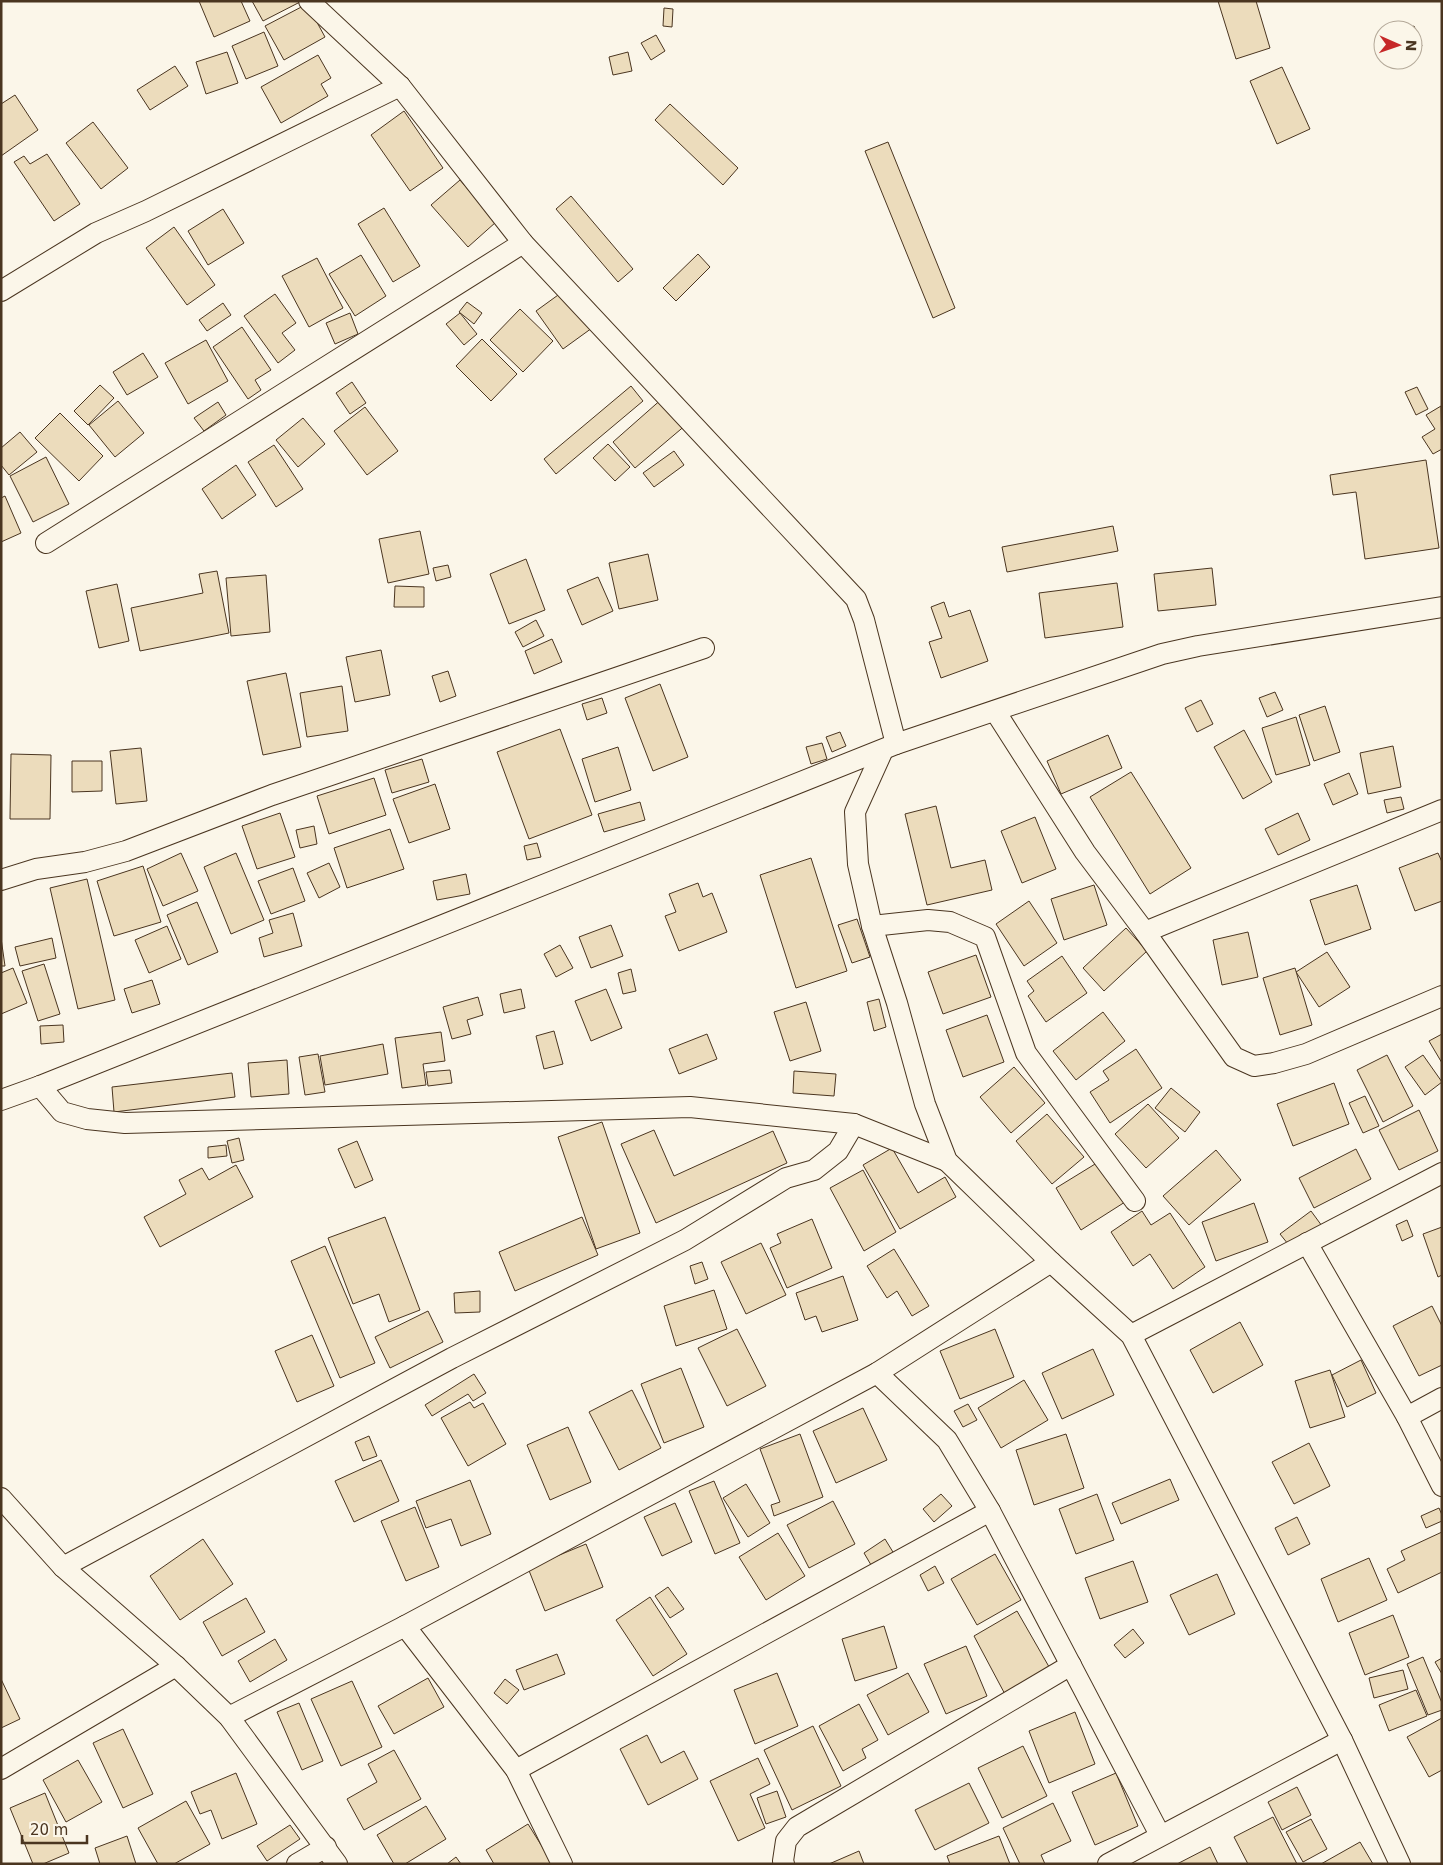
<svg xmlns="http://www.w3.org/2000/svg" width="1443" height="1865" viewBox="0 0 1443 1865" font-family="'DejaVu Sans',sans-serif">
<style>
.building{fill:#ecdcbc;stroke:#4a3520}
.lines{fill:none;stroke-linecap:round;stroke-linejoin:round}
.street-casing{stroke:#4a3520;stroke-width:22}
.street{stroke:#fbf6e9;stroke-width:20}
</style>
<rect width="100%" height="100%" fill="#fbf6e9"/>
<g class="building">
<polygon points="199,1 241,1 250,21 214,37"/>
<polygon points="252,1 299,1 300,2 263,21"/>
<polygon points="1218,1 1256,1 1270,48 1236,59"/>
<polygon points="307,4 325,37 284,60 265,26"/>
<polygon points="664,8 673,9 672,27 663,26"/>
<polygon points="1414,26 1422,46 1413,50 1413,30 1405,30"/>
<polygon points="264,32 278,66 246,79 232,46"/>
<polygon points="656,35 665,51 651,60 641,43"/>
<polygon points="227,52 238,83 206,94 196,62"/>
<polygon points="628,52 632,71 613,75 609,57"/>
<polygon points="318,55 331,78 321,84 328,96 281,123 261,87"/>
<polygon points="175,66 188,86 150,110 137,90"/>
<polygon points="1282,67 1310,129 1277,144 1250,81"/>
<polygon points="15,95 38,130 1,156 1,104"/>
<polygon points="670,104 738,168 723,185 655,120"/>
<polygon points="404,111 443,168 410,191 371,135"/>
<polygon points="93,122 128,168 101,189 66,143"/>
<polygon points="888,142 955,308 933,318 865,151"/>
<polygon points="47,154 80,204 54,221 14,162 24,156 30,164"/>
<polygon points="460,180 496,222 468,247 431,205"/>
<polygon points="571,196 633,269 618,282 556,209"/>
<polygon points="384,208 420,266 393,282 358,224"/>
<polygon points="223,209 244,243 208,265 188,231"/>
<polygon points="174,227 215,285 187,305 146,248"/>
<polygon points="698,254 710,267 676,301 663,288"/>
<polygon points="361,255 386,296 355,316 329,274"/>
<polygon points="317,258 343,308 309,327 282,276"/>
<polygon points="565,290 592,328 563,349 536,311"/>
<polygon points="275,294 296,323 282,333 295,350 278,363 244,316"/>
<polygon points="467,302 482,313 474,324 459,312"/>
<polygon points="223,303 231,315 207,331 199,320"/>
<polygon points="520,309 553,341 523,372 490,340"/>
<polygon points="350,313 358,334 335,344 326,323"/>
<polygon points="460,313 477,334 464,345 446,324"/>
<polygon points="242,327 271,370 255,380 261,390 248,399 213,347"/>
<polygon points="482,339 517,374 491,401 456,366"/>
<polygon points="206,340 228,381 188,404 165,363"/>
<polygon points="143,353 158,377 127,395 113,372"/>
<polygon points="352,382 366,403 350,414 336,393"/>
<polygon points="100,385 114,398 88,425 74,411"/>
<polygon points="631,386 643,401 556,474 544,459"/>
<polygon points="1417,387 1428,409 1416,415 1405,392"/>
<polygon points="664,397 687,424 635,468 613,442"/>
<polygon points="118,401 144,433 115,457 89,425"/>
<polygon points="218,402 226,415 204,431 194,418"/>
<polygon points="1441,406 1442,449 1433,454 1422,437 1435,429 1426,415"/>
<polygon points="365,407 398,451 367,475 334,431"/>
<polygon points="60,413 103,456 79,481 35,438"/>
<polygon points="303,418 325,444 298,467 276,440"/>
<polygon points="20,432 37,452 9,475 1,465 1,448"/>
<polygon points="608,444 630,467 615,481 593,458"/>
<polygon points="274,445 303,489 276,507 248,462"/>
<polygon points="674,451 684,465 654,487 643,473"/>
<polygon points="46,457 69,504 33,522 10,476"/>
<polygon points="1426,460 1439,548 1365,559 1356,492 1333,495 1330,475"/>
<polygon points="236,465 256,495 222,519 202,489"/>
<polygon points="5,496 21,533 1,542 1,498"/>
<polygon points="1113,526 1118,551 1007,572 1002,547"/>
<polygon points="420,531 429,574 388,583 379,539"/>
<polygon points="648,554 658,600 619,609 609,563"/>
<polygon points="526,559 545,610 509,624 490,574"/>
<polygon points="448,565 451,577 436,581 433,568"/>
<polygon points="1212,568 1216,605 1158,611 1154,574"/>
<polygon points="217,571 229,633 140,651 131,608 203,593 199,574"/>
<polygon points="266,575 270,632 231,636 226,578"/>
<polygon points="598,577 613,611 582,625 567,590"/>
<polygon points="1117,583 1123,627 1045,638 1039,593"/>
<polygon points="117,584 129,641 99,648 86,591"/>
<polygon points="395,586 424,587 424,607 394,607"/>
<polygon points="944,602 949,617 970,610 988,661 941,678 929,642 942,638 931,607"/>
<polygon points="536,620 544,636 523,647 515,632"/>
<polygon points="552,639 562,662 534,674 525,651"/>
<polygon points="381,650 390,695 355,702 346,657"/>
<polygon points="448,671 456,696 440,702 432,676"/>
<polygon points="286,673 301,747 263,755 247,681"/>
<polygon points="660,684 688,757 653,771 625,698"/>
<polygon points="342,686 348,731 307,737 300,693"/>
<polygon points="1275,692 1283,710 1267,717 1259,698"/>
<polygon points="602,698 607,713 587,720 582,704"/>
<polygon points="1201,700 1213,724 1197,732 1185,708"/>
<polygon points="1325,706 1340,752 1314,761 1299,715"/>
<polygon points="1296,717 1310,765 1276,775 1262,728"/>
<polygon points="560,729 592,815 529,839 497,752"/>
<polygon points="1244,730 1272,782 1243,799 1214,747"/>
<polygon points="840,732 846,746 832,752 826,737"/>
<polygon points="1108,735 1122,768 1061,794 1047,761"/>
<polygon points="822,743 827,759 811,764 806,747"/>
<polygon points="1393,746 1401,787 1368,794 1360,753"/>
<polygon points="618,747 631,790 595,802 582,759"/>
<polygon points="141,748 147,801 116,804 110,751"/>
<polygon points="11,754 51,755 50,819 10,819"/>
<polygon points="422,759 429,782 392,793 385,770"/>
<polygon points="72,761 102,761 102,791 72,792"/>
<polygon points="1131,772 1191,868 1150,894 1090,797"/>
<polygon points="1349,773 1358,794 1333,805 1324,784"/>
<polygon points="374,778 386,815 329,834 317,796"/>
<polygon points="435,784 450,829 409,843 393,799"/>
<polygon points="1401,797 1404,809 1387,813 1384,800"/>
<polygon points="640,802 645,820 604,832 598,814"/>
<polygon points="936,806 951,868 985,860 992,890 927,905 905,814"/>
<polygon points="280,813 295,857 257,869 242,826"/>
<polygon points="1298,813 1310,840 1278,855 1265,829"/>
<polygon points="1035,817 1056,869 1022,883 1001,831"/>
<polygon points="314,826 317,844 300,848 296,830"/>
<polygon points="390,829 404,869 347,888 334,848"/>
<polygon points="537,843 541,857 527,860 524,846"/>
<polygon points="181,853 198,891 163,906 147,869"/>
<polygon points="236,853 264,920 231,934 204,867"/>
<polygon points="1438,853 1442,862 1442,901 1415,911 1399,868"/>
<polygon points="811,858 847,971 796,988 760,875"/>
<polygon points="329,863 340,887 319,898 307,873"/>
<polygon points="143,866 161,922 114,936 97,881"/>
<polygon points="293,868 305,901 271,914 258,881"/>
<polygon points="466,874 470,894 437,900 433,881"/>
<polygon points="87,879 115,1000 78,1009 50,888"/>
<polygon points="698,883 703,897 712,893 727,932 679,951 665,916 676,912 669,894"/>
<polygon points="1094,885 1107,925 1064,940 1051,899"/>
<polygon points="1357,885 1371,929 1325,945 1310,900"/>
<polygon points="1029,901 1057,943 1024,966 996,924"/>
<polygon points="197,902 218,952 188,965 167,915"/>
<polygon points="293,913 302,946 264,957 259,938 273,933 269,920"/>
<polygon points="857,919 870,957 852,963 838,925"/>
<polygon points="611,925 623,956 591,968 579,937"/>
<polygon points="167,926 181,959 149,973 135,940"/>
<polygon points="1126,928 1147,951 1104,991 1083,968"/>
<polygon points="1248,932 1258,977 1222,985 1213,940"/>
<polygon points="1,938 5,966 1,966"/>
<polygon points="52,938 56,958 20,966 15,947"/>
<polygon points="560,945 573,968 556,977 544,954"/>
<polygon points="1327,952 1350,987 1319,1007 1296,972"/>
<polygon points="976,955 991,997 943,1014 928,972"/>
<polygon points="1062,956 1087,993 1046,1022 1028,996 1034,991 1027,981"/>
<polygon points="44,964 60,1014 38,1021 22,971"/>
<polygon points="13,968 27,1003 1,1014 1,973"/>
<polygon points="1295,968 1312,1025 1280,1035 1263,978"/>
<polygon points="631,969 636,991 623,994 618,973"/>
<polygon points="152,980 160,1004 132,1013 124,989"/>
<polygon points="521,989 525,1008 504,1013 500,994"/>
<polygon points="606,989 622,1028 591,1041 575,1001"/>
<polygon points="478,997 483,1015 467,1020 471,1034 452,1039 443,1007"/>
<polygon points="879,999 886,1027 874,1031 867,1002"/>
<polygon points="806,1002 821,1051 790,1061 774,1012"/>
<polygon points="1103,1012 1125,1041 1076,1080 1053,1051"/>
<polygon points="987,1015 1004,1062 963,1077 946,1030"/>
<polygon points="63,1025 64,1042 41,1044 40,1026"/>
<polygon points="554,1031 563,1064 544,1069 536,1036"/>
<polygon points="441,1032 445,1061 423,1064 426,1085 402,1088 395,1038"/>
<polygon points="707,1034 717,1059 679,1074 669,1049"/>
<polygon points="1442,1034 1442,1063 1429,1041"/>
<polygon points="383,1044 388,1074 325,1085 320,1056"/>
<polygon points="1136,1049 1162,1088 1110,1123 1090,1092 1109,1080 1103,1071"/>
<polygon points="318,1054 325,1092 305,1095 299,1057"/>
<polygon points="1387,1055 1413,1106 1383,1122 1357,1070"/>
<polygon points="1423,1055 1442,1082 1425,1095 1405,1067"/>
<polygon points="287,1060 289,1094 251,1097 248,1063"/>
<polygon points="1014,1067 1045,1103 1011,1133 980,1097"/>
<polygon points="450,1070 452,1083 428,1086 426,1072"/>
<polygon points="794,1071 836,1074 834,1096 793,1093"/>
<polygon points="232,1073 235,1097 114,1112 112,1087"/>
<polygon points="1334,1083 1349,1124 1293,1146 1277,1104"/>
<polygon points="1171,1088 1200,1112 1185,1132 1155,1108"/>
<polygon points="1365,1096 1379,1126 1363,1133 1349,1103"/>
<polygon points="1148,1104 1179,1138 1146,1168 1115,1134"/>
<polygon points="1419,1110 1438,1151 1399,1170 1379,1130"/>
<polygon points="1047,1114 1084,1157 1052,1184 1016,1141"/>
<polygon points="602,1122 640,1233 596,1249 558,1137"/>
<polygon points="654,1130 674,1176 773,1131 787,1163 656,1223 621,1144"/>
<polygon points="239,1138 244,1160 232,1163 227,1141"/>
<polygon points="357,1141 373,1180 355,1188 338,1149"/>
<polygon points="226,1145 227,1156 208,1158 208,1147"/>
<polygon points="892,1148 918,1193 945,1177 956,1197 900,1229 863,1165"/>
<polygon points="1356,1149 1371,1179 1314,1208 1299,1178"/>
<polygon points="1216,1150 1241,1180 1189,1225 1163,1196"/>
<polygon points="1100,1161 1125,1202 1081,1230 1056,1188"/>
<polygon points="236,1165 253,1197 160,1247 144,1217 186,1194 179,1180 202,1168 209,1180"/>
<polygon points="863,1170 896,1232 864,1251 830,1188"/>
<polygon points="1254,1203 1268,1242 1216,1261 1202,1222"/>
<polygon points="1142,1211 1151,1225 1170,1213 1205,1267 1173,1289 1150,1254 1133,1266 1111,1232"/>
<polygon points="1311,1211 1322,1226 1292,1249 1280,1234"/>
<polygon points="385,1217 420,1310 389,1322 379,1294 353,1304 328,1238"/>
<polygon points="582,1217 598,1255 515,1291 499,1252"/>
<polygon points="812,1219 832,1268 787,1288 770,1248 781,1243 777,1234"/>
<polygon points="1407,1220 1413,1236 1402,1241 1396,1225"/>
<polygon points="1442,1227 1442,1275 1438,1277 1423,1234"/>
<polygon points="761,1243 786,1295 746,1314 721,1262"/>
<polygon points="325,1246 375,1363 340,1378 291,1261"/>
<polygon points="894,1249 929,1306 912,1316 897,1291 887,1298 867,1266"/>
<polygon points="702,1262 708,1279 695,1284 690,1266"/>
<polygon points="843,1276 858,1320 822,1332 816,1316 805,1320 796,1293"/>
<polygon points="714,1290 727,1329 676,1346 664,1306"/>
<polygon points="480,1291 480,1312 455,1313 454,1293"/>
<polygon points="1432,1306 1442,1326 1442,1365 1419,1376 1393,1326"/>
<polygon points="428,1311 443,1342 390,1368 375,1337"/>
<polygon points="1240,1322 1263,1365 1213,1393 1190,1350"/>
<polygon points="737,1329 766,1386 727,1406 698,1348"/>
<polygon points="995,1329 1014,1377 960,1399 940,1351"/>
<polygon points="312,1335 334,1386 297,1402 275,1351"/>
<polygon points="1093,1349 1114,1395 1062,1419 1042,1373"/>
<polygon points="1361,1360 1376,1393 1347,1407 1332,1375"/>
<polygon points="681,1368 704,1427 664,1443 641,1384"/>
<polygon points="1330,1370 1345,1417 1310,1428 1295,1381"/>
<polygon points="474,1374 486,1393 473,1401 468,1394 432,1416 425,1405"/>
<polygon points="1024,1380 1048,1420 1001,1448 978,1408"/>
<polygon points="632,1390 661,1448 619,1470 589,1412"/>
<polygon points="470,1402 474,1408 483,1403 506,1444 468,1466 441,1418"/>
<polygon points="968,1404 977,1420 963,1427 954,1411"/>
<polygon points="863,1408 887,1460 836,1483 813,1431"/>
<polygon points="568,1427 591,1482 550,1500 527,1445"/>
<polygon points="800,1434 823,1497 774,1516 771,1505 780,1502 760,1449"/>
<polygon points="1066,1434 1084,1488 1034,1505 1016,1450"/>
<polygon points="369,1436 377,1456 363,1461 355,1442"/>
<polygon points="1309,1443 1330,1486 1294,1504 1272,1462"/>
<polygon points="381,1460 399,1501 354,1522 335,1481"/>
<polygon points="1170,1479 1179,1500 1121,1524 1112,1503"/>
<polygon points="470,1480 491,1534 461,1546 451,1519 426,1528 416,1501"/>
<polygon points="714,1481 740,1543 715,1554 689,1491"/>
<polygon points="746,1484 770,1523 748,1537 723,1498"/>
<polygon points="941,1494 952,1506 934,1522 923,1509"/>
<polygon points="1097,1494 1114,1540 1076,1554 1059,1509"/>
<polygon points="833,1501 855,1544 809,1568 787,1525"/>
<polygon points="675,1503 692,1542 662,1556 644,1517"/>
<polygon points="415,1507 439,1567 406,1581 381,1521"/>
<polygon points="1439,1508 1442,1515 1442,1521 1426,1528 1421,1516"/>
<polygon points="1297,1517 1310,1544 1288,1555 1275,1528"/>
<polygon points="1442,1532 1442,1572 1398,1593 1387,1569 1405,1560 1401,1551"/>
<polygon points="778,1533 805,1576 766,1600 739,1557"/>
<polygon points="203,1539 233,1584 180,1620 150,1576"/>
<polygon points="885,1539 896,1557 874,1570 864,1553"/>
<polygon points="586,1544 603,1587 545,1611 528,1568"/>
<polygon points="995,1554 1021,1600 977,1625 951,1579"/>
<polygon points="1369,1558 1387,1600 1338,1622 1321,1579"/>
<polygon points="1133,1561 1148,1602 1100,1619 1085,1578"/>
<polygon points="935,1566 944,1583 928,1591 920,1575"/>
<polygon points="1217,1574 1235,1614 1189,1635 1170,1595"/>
<polygon points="668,1587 684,1609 670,1618 655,1596"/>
<polygon points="650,1597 687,1654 653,1676 616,1620"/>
<polygon points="246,1598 265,1632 222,1656 203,1622"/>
<polygon points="1017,1611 1052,1672 1007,1698 974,1636"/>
<polygon points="1393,1615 1409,1657 1365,1675 1349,1633"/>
<polygon points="884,1626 897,1668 855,1681 842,1639"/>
<polygon points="1133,1629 1144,1643 1125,1658 1114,1645"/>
<polygon points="275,1639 287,1660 250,1682 238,1661"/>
<polygon points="966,1646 987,1696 946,1714 924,1664"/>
<polygon points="557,1654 565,1674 524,1690 516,1670"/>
<polygon points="1423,1657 1442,1703 1442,1710 1428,1715 1407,1664"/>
<polygon points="1442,1658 1442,1674 1435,1662"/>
<polygon points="1403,1670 1408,1689 1374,1698 1369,1678"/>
<polygon points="777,1673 798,1726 755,1744 734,1690"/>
<polygon points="908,1673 929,1712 888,1735 867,1695"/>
<polygon points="428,1678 444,1707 394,1734 378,1706"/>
<polygon points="1,1679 20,1719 1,1728"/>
<polygon points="505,1679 519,1690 507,1704 494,1693"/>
<polygon points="352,1681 382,1747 341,1766 311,1699"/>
<polygon points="1416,1690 1427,1716 1389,1731 1379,1705"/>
<polygon points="299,1703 323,1761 302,1770 277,1712"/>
<polygon points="859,1704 878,1740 862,1749 866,1758 843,1771 819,1726"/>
<polygon points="1075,1712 1095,1764 1049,1783 1029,1731"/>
<polygon points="1442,1718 1442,1770 1429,1777 1407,1737"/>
<polygon points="813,1726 841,1786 792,1810 764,1750"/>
<polygon points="123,1729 153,1794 123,1808 93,1743"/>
<polygon points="647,1735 661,1763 684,1751 698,1779 648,1805 620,1749"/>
<polygon points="1023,1746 1047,1796 1002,1818 978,1768"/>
<polygon points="394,1750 421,1799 364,1830 347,1799 377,1782 368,1764"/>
<polygon points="758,1758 770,1784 750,1794 765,1828 738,1841 710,1781"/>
<polygon points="78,1760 102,1802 66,1822 43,1780"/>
<polygon points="236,1773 257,1824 222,1839 211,1810 200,1814 191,1792"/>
<polygon points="1116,1773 1138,1826 1095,1845 1072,1792"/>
<polygon points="969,1783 989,1823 935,1850 915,1810"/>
<polygon points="1297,1787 1311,1815 1282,1830 1268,1802"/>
<polygon points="777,1791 786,1817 766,1824 757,1798"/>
<polygon points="45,1793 69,1853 43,1864 33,1864 10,1808"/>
<polygon points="186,1801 210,1844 174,1864 158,1864 138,1828"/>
<polygon points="1053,1803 1071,1841 1041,1855 1045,1864 1020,1864 1003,1828"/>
<polygon points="426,1806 446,1839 405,1864 394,1864 377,1835"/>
<polygon points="1273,1817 1297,1864 1248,1864 1234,1837"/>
<polygon points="1311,1819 1327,1849 1303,1862 1286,1832"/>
<polygon points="528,1824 553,1864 494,1864 486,1850"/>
<polygon points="290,1825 300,1839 267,1861 257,1846"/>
<polygon points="127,1836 136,1864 100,1864 95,1848"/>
<polygon points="999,1836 1010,1864 950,1864 947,1856"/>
<polygon points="1360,1842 1373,1864 1321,1864"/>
<polygon points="1210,1847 1218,1864 1177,1864"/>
<polygon points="859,1851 864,1864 829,1864"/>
<polygon points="456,1857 461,1864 447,1864"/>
</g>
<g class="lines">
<g class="street-casing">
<g id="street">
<polyline points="309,1 400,86 523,243 856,599 864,620 896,744"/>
<polyline points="1,291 96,233 146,211 400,86"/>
<polyline points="46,543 523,243"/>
<polyline points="995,711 1085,852 1145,932 1234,1057 1254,1066 1274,1063 1306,1054 1442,996"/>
<polyline points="883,750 855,812 858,864 872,926 897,1003 925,1104 947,1161 1051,1262 1131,1335 1342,1740 1400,1864"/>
<polyline points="1,880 36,869 85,862 126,851 272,795 704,648"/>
<polyline points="872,926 928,920 950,922 985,937 1026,1053 1135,1201"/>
<polyline points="1145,932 1442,810"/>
<polyline points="40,1086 62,1112 87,1119 125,1123 690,1107 854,1124 947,1161"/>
<polyline points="1,1100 40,1086 896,744 1162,654 1198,646 1442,607"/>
<polyline points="1307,1243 1407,1417 1442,1486"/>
<polyline points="1131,1335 1442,1173"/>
<polyline points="877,1373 947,1440 990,1511 1160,1835"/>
<polyline points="1407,1417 1442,1398"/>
<polyline points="1,1498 63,1567 176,1666 229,1717 337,1864"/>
<polyline points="63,1567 452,1358 685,1240 786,1178 814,1170 838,1151 854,1124"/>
<polyline points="405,1626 516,1770 562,1864"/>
<polyline points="229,1717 405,1626 877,1373 1051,1262"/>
<polyline points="1,1769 176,1666"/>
<polyline points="516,1770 990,1511"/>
<polyline points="297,1864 326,1847"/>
<polyline points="784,1864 783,1861 786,1841 797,1827 1071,1665"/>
<polyline points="1108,1864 1342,1740"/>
</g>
</g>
<use href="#street" class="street"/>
</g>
<rect width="1443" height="1865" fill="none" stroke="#4a3520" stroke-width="5"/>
<g transform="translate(1398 45) rotate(92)"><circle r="24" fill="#fbf6e9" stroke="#b4a999"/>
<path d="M0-4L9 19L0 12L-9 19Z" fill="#c62828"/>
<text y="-8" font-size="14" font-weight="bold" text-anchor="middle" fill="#4a3520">N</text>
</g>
<path d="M22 1835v8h65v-8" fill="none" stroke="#4a3520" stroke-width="2.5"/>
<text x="30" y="1835" font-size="15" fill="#4a3520" stroke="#fbf6e9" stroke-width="4" paint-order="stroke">20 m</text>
</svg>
